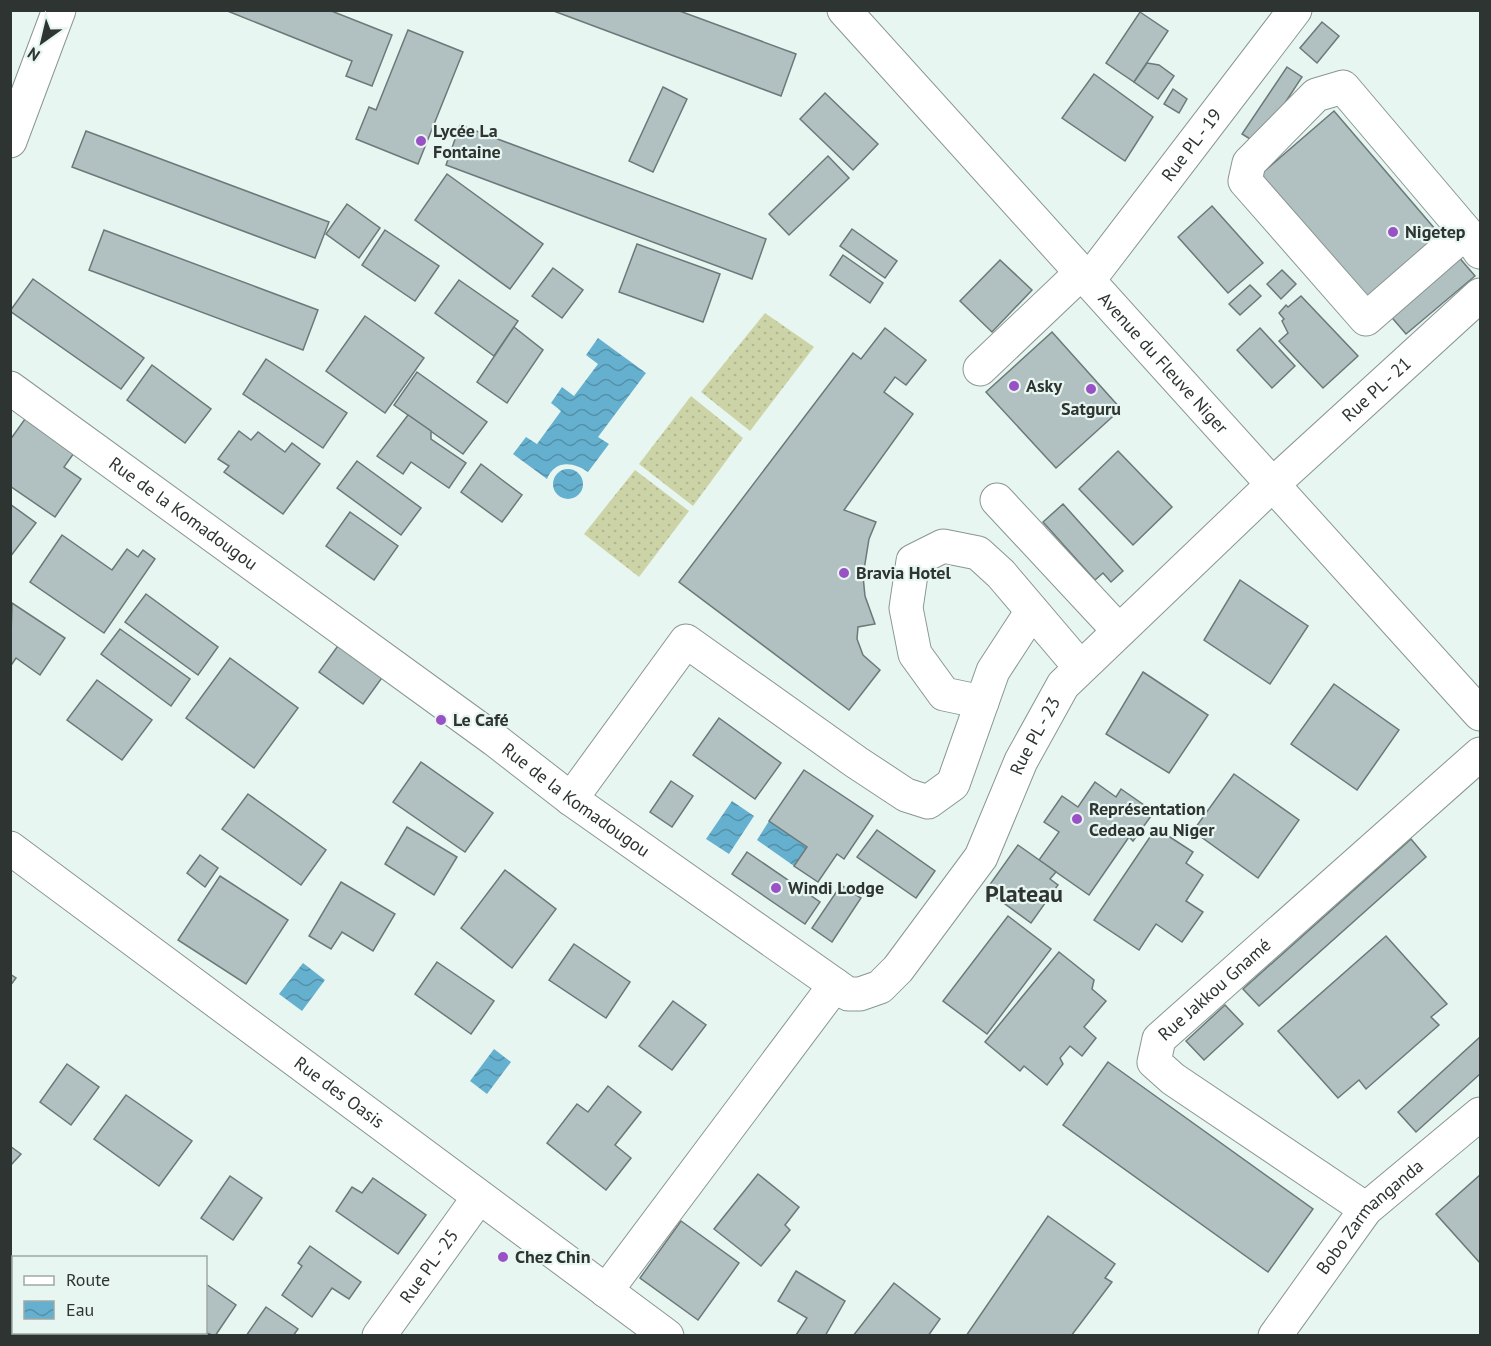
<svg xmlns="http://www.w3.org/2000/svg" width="1491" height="1346" viewBox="0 0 1491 1346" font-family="'PT Sans',sans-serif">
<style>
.grass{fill:url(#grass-dots)}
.water{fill:url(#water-waves)}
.building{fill:#b1c0c0;stroke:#6b7979;stroke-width:1.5}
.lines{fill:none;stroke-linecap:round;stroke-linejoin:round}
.minor-casing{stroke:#899691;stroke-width:35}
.minor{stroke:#fff;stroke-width:33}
.poi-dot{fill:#9852c6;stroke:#e8f6f1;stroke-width:2}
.labels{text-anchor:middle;stroke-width:4.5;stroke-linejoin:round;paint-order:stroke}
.poi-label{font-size:18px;font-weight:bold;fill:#2e3432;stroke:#e8f6f1;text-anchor:start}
.street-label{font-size:18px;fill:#2e3432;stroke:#e8f6f1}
.district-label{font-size:24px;font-weight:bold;fill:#2e3432;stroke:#e8f6f1}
</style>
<defs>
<pattern id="grass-dots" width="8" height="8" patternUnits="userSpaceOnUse" patternTransform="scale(1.5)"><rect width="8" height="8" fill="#ccd4a7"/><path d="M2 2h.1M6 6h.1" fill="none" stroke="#b0b790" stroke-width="1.8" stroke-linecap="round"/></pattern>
<pattern id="water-waves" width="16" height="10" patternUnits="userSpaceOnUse" patternTransform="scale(1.5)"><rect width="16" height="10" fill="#65b0cf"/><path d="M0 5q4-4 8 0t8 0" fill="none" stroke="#5490a9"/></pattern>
</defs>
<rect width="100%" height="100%" fill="#e8f6f1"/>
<g class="grass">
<polygon points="765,313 814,347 750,431 701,392"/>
<polygon points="691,396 743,438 693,506 639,464"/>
<polygon points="635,470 689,511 639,577 584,534"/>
</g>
<g class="water">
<path d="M 598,338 L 646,373 L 598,437 L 609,444 L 588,472 C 574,462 555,459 547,479 L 513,454 L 526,437 L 537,444 L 561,411 L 551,403 L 562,387 L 574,396 L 598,364 L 586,355 Z"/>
<circle cx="568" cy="484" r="15"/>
<polygon points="732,801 754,816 729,854 706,839"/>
<polygon points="769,821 807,847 794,866 757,840"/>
<polygon points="303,963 325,980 302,1011 279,994"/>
<polygon points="494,1049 511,1062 487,1094 470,1081"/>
</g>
<g class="building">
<polygon points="225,10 329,10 392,35 372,86 346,76 352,61"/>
<polygon points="551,10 677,10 796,54 781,96"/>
<polygon points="1140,12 1168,31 1134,82 1106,63"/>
<polygon points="1322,22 1339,36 1317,63 1300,48"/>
<polygon points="408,30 463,52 418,164 356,139 369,107 376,110"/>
<polygon points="1147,63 1159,65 1174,76 1158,99 1134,82"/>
<polygon points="1287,67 1302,77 1258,144 1242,134"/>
<polygon points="1094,74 1153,117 1125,161 1062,118"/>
<polygon points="663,87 687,99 653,172 629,161"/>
<polygon points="1173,89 1187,99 1179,113 1164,104"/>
<polygon points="825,93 878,144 853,170 800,119"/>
<polygon points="1334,111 1441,236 1367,298 1261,174"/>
<polygon points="460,125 766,239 752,279 446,165"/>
<polygon points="86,131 329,222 315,258 72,167"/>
<polygon points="828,156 849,178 789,235 769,214"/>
<polygon points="447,174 543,244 510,289 415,220"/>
<polygon points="347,204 380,228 359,258 326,234"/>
<polygon points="1212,206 1263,263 1228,293 1178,237"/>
<polygon points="852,229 897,261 885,278 840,246"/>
<polygon points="104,230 318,310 303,350 89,270"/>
<polygon points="385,230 439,266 415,301 362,265"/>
<polygon points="637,244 720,274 703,322 619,292"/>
<polygon points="843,255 883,283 870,303 830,275"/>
<polygon points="1457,255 1475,276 1406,334 1388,313"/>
<polygon points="1000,260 1032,290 992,332 960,301"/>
<polygon points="553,268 583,290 562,318 532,296"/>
<polygon points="1282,270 1296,284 1281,299 1267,284"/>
<polygon points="33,279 144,358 121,389 10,311"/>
<polygon points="459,280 518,321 494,356 435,313"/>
<polygon points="1250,285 1261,296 1240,315 1229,304"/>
<polygon points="1301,296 1358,356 1323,388 1279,341 1288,333 1282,321 1284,319 1279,313 1286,305 1288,307"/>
<polygon points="365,316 424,358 385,413 326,371"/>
<polygon points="514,327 543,350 507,403 477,382"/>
<polygon points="885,328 926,360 906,385 895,377 884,392 913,414 844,510 876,522 869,539 863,576 865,596 875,624 858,627 857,639 863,655 880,670 849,710 679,582 853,353 861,359"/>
<polygon points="1260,328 1295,366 1272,388 1237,350"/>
<polygon points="1052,332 1121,409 1056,468 986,392"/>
<polygon points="266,359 347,413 323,448 243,394"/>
<polygon points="152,365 211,409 185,443 127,400"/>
<polygon points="417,372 487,422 463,454 394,405"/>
<polygon points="30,412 79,446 64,467 81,479 55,517 10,486 10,440"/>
<polygon points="408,415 431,431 431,439 466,463 449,488 411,462 403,474 377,456"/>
<polygon points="239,431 251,440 258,432 285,452 292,443 320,464 283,514 224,472 229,466 218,459"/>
<polygon points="1118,451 1172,507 1133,545 1079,489"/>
<polygon points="357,461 421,508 401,535 337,488"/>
<polygon points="481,464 522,495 502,522 461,492"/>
<polygon points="10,504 36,523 10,557"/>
<polygon points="1063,504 1123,571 1111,582 1103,573 1095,580 1043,522"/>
<polygon points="350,512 398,546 374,580 326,546"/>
<polygon points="62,535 112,570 127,549 138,557 143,550 155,559 104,633 30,582"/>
<polygon points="1240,580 1308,626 1270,684 1204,640"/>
<polygon points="146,594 218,647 198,675 125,622"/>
<polygon points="12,603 65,638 40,675 16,658 10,667"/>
<polygon points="120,629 190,679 171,706 101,654"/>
<polygon points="340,643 384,675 363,704 319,672"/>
<polygon points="230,658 298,708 254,768 186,718"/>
<polygon points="1143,672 1208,715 1169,773 1106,734"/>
<polygon points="97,680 152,720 122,760 67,720"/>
<polygon points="1334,684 1399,730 1357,790 1291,744"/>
<polygon points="719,718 781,763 755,799 693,755"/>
<polygon points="421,762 493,813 465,852 393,802"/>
<polygon points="804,770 873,816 844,859 837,854 818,882 794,866 807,847 769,821"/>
<polygon points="1234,774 1299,820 1258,878 1193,831"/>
<polygon points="671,781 693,796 672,827 650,812"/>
<polygon points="1095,782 1116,797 1121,789 1154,812 1133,841 1129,837 1089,895 1039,860 1059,832 1044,822 1062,796 1078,807"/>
<polygon points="248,794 326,850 301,885 222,829"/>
<polygon points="407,827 457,857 434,895 385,864"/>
<polygon points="1156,828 1193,852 1186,863 1203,875 1186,901 1203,912 1182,942 1156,924 1139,950 1094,920"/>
<polygon points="877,830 935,871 916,898 857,857"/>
<polygon points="1411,839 1426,857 1259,1006 1243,989"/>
<polygon points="1018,845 1056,872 1050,879 1058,885 1031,923 986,890"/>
<polygon points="747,852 820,902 805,924 732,874"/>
<polygon points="200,855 218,868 205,887 187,873"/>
<polygon points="505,870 556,909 512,968 461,928"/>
<polygon points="220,876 288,920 246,984 178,940"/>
<polygon points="341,882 395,914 373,951 342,932 331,949 309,936"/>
<polygon points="841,885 861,898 832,942 812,928"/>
<polygon points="1008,916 1051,949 987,1034 943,1001"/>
<polygon points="1386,936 1447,1004 1431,1017 1439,1025 1366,1089 1359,1080 1338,1098 1278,1031"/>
<polygon points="574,944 630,982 606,1018 549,980"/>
<polygon points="1059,952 1094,980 1092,989 1106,1001 1084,1027 1096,1038 1082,1056 1070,1046 1060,1058 1063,1064 1047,1085 1024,1066 1020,1071 985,1042"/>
<polygon points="437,962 494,1001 471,1034 415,994"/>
<polygon points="10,974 16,978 10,986"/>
<polygon points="673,1001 706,1025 672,1070 639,1046"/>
<polygon points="1225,1005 1243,1024 1204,1060 1186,1041"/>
<polygon points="1480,1037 1480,1074 1416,1132 1398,1112"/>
<polygon points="1108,1062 1313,1209 1268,1272 1063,1125"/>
<polygon points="67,1064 99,1087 71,1125 40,1102"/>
<polygon points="608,1086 641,1112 615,1145 631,1158 606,1190 547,1143 577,1104 588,1112"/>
<polygon points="126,1095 192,1141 159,1186 94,1139"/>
<polygon points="10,1146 21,1154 10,1166"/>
<polygon points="758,1174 799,1207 785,1225 790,1230 761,1266 714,1229"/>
<polygon points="1480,1175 1480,1263 1436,1214"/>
<polygon points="230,1176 262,1198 233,1240 201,1218"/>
<polygon points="373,1178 426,1215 398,1254 336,1211 352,1187 362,1193"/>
<polygon points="1048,1216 1115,1264 1105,1278 1112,1282 1071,1336 966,1336"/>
<polygon points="681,1221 739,1263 698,1320 640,1278"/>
<polygon points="310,1246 361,1282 349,1299 332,1288 312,1317 282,1295 302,1266 298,1263"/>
<polygon points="796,1271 845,1301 825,1336 796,1335 807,1318 778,1301"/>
<polygon points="894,1283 940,1319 928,1336 853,1336"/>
<polygon points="206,1284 236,1305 215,1336 204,1332"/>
<polygon points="266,1307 298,1329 293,1336 246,1336"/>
<polygon points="170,1332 185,1332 189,1336 168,1336"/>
</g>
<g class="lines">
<g class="minor-casing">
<g id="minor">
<path id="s1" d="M 844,10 L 1480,714"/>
<polyline points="10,141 59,10"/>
<polyline points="1466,232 1366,319 1245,181 1249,163 1316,95 1343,87 1466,232 1480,252"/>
<path id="s2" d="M 1088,281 L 1295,10"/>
<polyline points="980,369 1081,273"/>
<path id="s3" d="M 10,388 L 495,740 L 571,799 L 848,994 L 860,994 L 880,987 L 898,969 L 981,857 L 1021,761 L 1063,685 L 1272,485 L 1480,295"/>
<polyline points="997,500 1119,631"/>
<polyline points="982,702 944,694 915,654 906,608 913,561 943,546 978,553 1001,574 1080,667"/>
<polyline points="571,799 686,641 856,762 906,795 928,802 953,784 993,671 1032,611"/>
<path id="s4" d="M 10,848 L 667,1336"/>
<path id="s5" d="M 1366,1209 L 1173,1079 L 1154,1062 L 1159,1039 L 1480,754"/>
<polyline points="606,1291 835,985"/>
<path id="s6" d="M 379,1336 L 479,1197"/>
<path id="s7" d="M 1275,1336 L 1366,1209 L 1480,1114"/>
</g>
</g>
<use href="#minor" class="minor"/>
</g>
<g class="poi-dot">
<circle cx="421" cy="141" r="6"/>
<circle cx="1393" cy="232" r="6"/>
<circle cx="1014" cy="386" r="6"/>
<circle cx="1091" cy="389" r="6"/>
<circle cx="844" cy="573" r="6"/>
<circle cx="441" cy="720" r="6"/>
<circle cx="1077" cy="819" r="6"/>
<circle cx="776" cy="888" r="6"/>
<circle cx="503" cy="1257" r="6"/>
</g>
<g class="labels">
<g class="poi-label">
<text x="433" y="137">Lycée La<tspan x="433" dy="21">Fontaine</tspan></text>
<text x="1405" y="238">Nigetep</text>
<text x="1026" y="392">Asky</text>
<text x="1091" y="415" text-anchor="middle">Satguru</text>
<text x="856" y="579">Bravia Hotel</text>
<text x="453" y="726">Le Café</text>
<text x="1089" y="815">Représentation<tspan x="1089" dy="21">Cedeao au Niger</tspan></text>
<text x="788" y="894">Windi Lodge</text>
<text x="515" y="1263">Chez Chin</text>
</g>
<g class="street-label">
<text dy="6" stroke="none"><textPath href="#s2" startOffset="171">Rue PL - 19</textPath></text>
<text dy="6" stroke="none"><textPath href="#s1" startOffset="476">Avenue du Fleuve Niger</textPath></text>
<text dy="6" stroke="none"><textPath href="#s3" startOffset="1854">Rue PL - 21</textPath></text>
<text dy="6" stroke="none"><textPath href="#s3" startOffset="214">Rue de la Komadougou</textPath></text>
<text dy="6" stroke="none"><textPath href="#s3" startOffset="1365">Rue PL - 23</textPath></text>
<text dy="6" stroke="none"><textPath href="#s3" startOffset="700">Rue de la Komadougou</textPath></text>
<text dy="6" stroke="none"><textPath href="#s5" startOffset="356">Rue Jakkou Gnamé</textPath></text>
<text dy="6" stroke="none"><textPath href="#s4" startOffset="410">Rue des Oasis</textPath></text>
<text dy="6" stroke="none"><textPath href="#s7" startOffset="153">Bobo Zarmanganda</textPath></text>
<text dy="6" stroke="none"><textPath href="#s6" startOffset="86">Rue PL - 25</textPath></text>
</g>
<g class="district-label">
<text x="1024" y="902">Plateau</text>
</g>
</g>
<rect width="1491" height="1346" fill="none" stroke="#2e3432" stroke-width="24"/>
<rect x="12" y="1256" width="195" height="78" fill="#e8f6f1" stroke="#9ea8a5" stroke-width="1.5"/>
<rect x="24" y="1276" width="30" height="9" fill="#ffffff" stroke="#9ea8a5" stroke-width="1.5"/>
<text x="66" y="1286" font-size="18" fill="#2e3432">Route</text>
<rect x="24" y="1301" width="30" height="18" fill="url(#water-waves)" stroke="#9ea8a5" stroke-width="1.5"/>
<text x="66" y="1316" font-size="18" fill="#2e3432">Eau</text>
<g transform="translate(42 42) rotate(214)" stroke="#e8f6f1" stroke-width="4.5" paint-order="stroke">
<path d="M0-4.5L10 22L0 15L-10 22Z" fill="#2e3432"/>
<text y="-9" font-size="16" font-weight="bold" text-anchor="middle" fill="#2e3432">N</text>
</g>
</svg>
